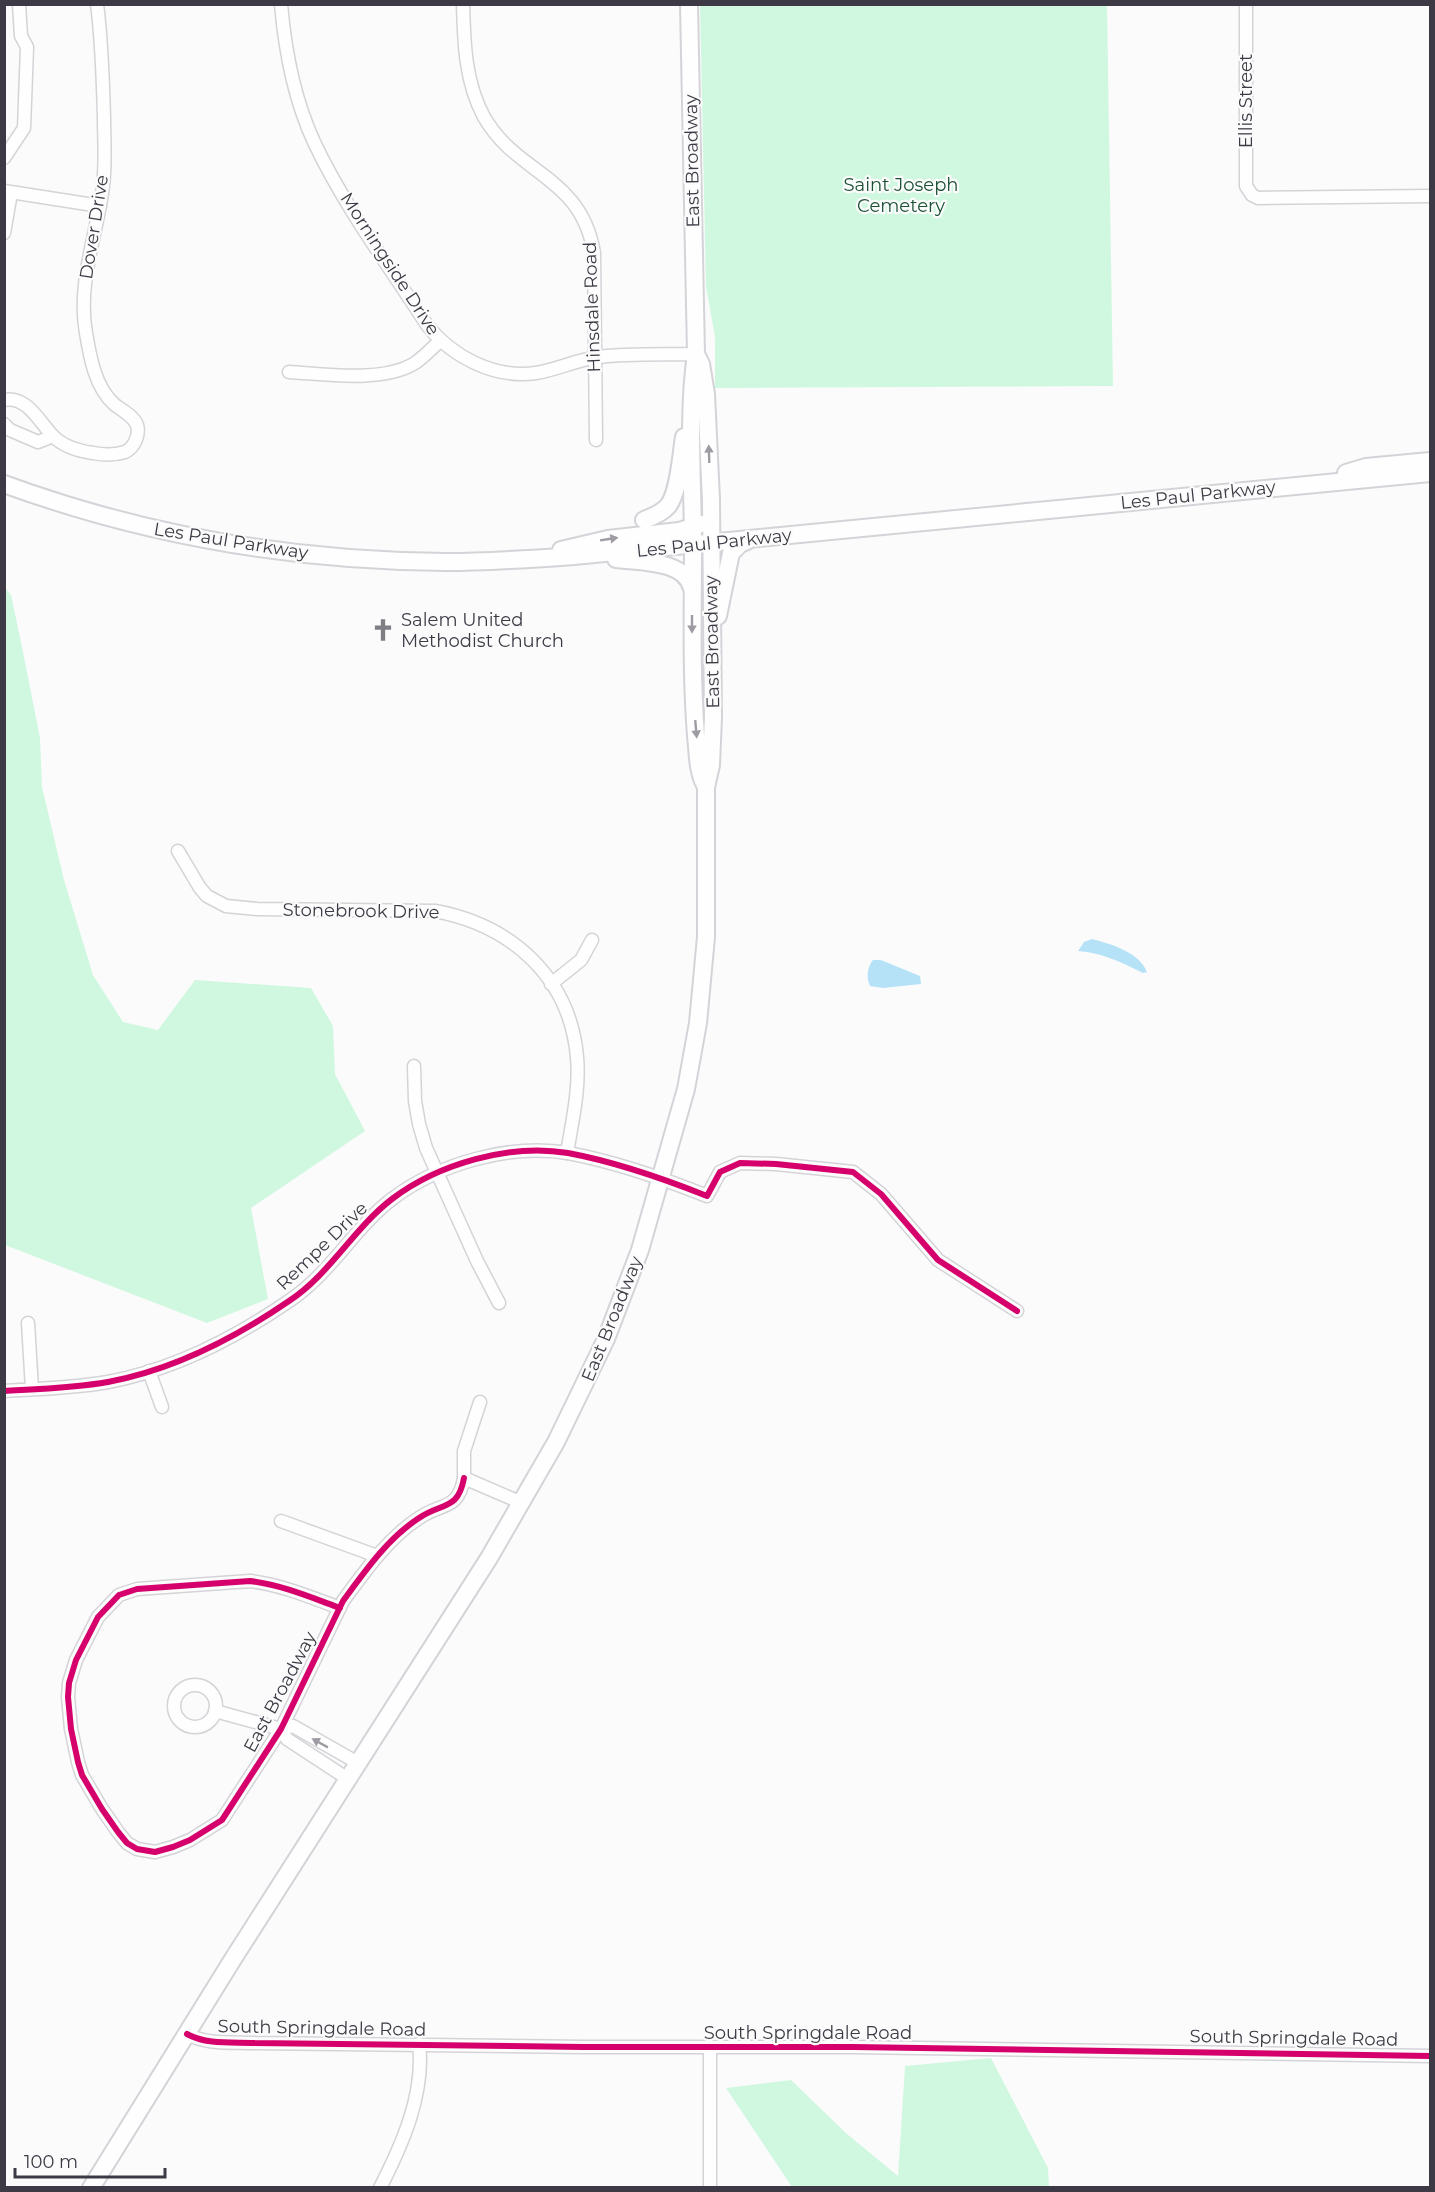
<svg xmlns="http://www.w3.org/2000/svg" width="1435" height="2192" viewBox="0 0 1435 2192" font-family="Montserrat,sans-serif">
<style>
.green{fill:#d0f8e0}
.water{fill:#b6e2f8}
.lines{fill:none;stroke-linecap:round;stroke-linejoin:round}
.minor-casing{stroke:#d4d3d8;stroke-width:15}
.major-casing{stroke:#d4d3d8;stroke-width:20}
.minor{stroke:#fefefe;stroke-width:12}
.major{stroke:#fefefe;stroke-width:16}
.cycleway-casing{stroke:#fbfbfb;stroke-width:10}
.cycleway{stroke:#d6006c;stroke-width:6}
.oneway{fill:#9e9ca2}
.labels{text-anchor:middle;stroke-width:4.5;stroke-linejoin:round;paint-order:stroke}
.street-label{font-size:18px;fill:#3d3a45;stroke:#fbfbfb}
.park-label{font-size:18px;fill:#1b5135;stroke:#fbfbfb}
.poi-label{font-size:18px;fill:#3d3a45;stroke:#fbfbfb;text-anchor:start}
</style>
<rect width="100%" height="100%" fill="#fbfbfb"/>
<g class="green">
<polygon points="700,5 1107,5 1113,386 715,388 715,337 706,287"/>
<polygon points="4,586 11,595 22,647 40,738 42,787 64,880 93,975 123,1022 158,1030 195,980 311,988 333,1026 335,1074 365,1131 251,1208 268,1299 207,1323 5,1245"/>
<polygon points="991,2058 1048,2168 1049,2187 792,2187 726,2088 791,2080 847,2134 898,2176 905,2066"/>
</g>
<g class="water">
<path d="M 1092,939 C 1111,944 1139,952 1147,972 L 1143,973 C 1121,962 1103,953 1078,951 L 1084,942 Z"/>
<path d="M 873,960 L 881,960 L 920,976 L 921,984 L 883,988 L 870,986 C 866,978 867,967 873,960 Z"/>
</g>
<g class="lines">
<g class="minor-casing">
<g id="minor">
<path d="M 281,4 C 285,51 294,99 314,142 C 344,206 389,266 427,325 C 452,357 495,379 536,373 C 557,370 578,359 599,357 C 631,353 664,355 696,354"/>
<path d="M 463,4 C 464,43 465,82 484,117 C 518,176 581,175 594,253 L 596,440"/>
<polyline points="1246,4 1246,186 1252,195 1258,198 1430,196"/>
<polyline points="4,158 24,128 27,47 21,36 19,4"/>
<polyline points="4,191 100,206"/>
<polyline points="4,233 11,193"/>
<path d="M 289,372 C 325,374 383,383 415,363 C 424,357 432,348 440,341"/>
<path d="M 4,400 C 27,395 40,423 53,436 C 64,447 78,451 93,453 C 103,455 115,455 125,452 C 134,448 140,435 137,425 C 133,415 121,410 114,404 C 95,387 90,357 86,333 C 77,283 97,235 103,186 C 106,163 104,140 104,118 C 103,80 102,42 97,4"/>
<polyline points="4,424 10,430 38,442 53,436"/>
<path d="M 178,851 L 200,888 L 207,896 L 226,906 L 257,909 L 435,911 C 511,925 570,977 577,1057 C 580,1089 572,1122 567,1153"/>
<polyline points="551,984 581,960 592,940"/>
<polyline points="414,1066 415,1101 419,1124 426,1148 477,1261 499,1303"/>
<polyline points="28,1323 32,1389"/>
<polyline points="149,1371 162,1407"/>
<path d="M 4,1391 C 39,1389 74,1388 108,1382 C 173,1370 235,1338 289,1301 C 330,1274 354,1228 392,1199 C 438,1164 510,1143 568,1153 C 616,1162 662,1178 707,1196 L 720,1172 L 740,1163 L 776,1164 L 853,1172 L 881,1194 L 938,1260 L 1017,1311"/>
<polyline points="480,1402 464,1451 464,1478 522,1503"/>
<polyline points="281,1521 377,1556"/>
<path d="M 340,1608 C 310,1597 282,1585 250,1581 L 137,1589 L 119,1595 L 98,1617 L 76,1660 L 69,1683 L 68,1697 L 71,1729 L 78,1762 L 82,1775 L 102,1809 L 118,1832 L 127,1843 L 137,1849 L 155,1852 L 173,1847 L 190,1840 L 222,1820 L 281,1729 L 343,1601 C 365,1571 388,1538 419,1518 C 442,1502 458,1511 464,1478"/>
<circle cx="195" cy="1706" r="21"/>
<polyline points="215,1711 281,1729 293,1726 358,1763"/>
<polyline points="281,1729 287,1739 348,1779"/>
<path d="M 187,2034 C 207,2045 232,2042 254,2043 L 583,2047 L 854,2047 L 1430,2056"/>
<polyline points="710,2047 710,2188"/>
<path d="M 380,2188 C 402,2145 425,2094 419,2044"/>
</g>
</g>
<g class="major-casing">
<g id="major">
<path d="M 689,4 L 696,354 C 687,417 693,481 693,545 C 693,609 691,672 696,736 C 698,752 697,770 705,785"/>
<polyline points="1346,473 1366,467 1430,461"/>
<path d="M 4,484 C 146,536 296,561 446,562 C 489,562 531,559 574,556 L 1430,473"/>
<path d="M 644,520 C 652,517 662,513 668,506 C 679,492 681,455 684,437"/>
<polyline points="561,550 608,539 679,531 701,524"/>
<path d="M 616,559 C 640,562 686,560 692,589"/>
<polyline points="718,616 731,553 740,544 747,541"/>
<polyline points="91,2188 233,1959 489,1558 556,1442 606,1339 640,1250 686,1089 698,1023 706,937 706,787 711,765 713,717 711,500 706,394 701,364 696,354"/>
</g>
</g>
<use href="#minor" class="minor"/>
<use href="#major" class="major"/>
<g class="cycleway-casing">
<g id="cycleway">
<path d="M 4,1391 C 39,1389 74,1388 108,1382 C 173,1370 235,1338 289,1301 C 330,1274 354,1228 392,1199 C 438,1164 510,1143 568,1153 C 616,1162 662,1178 707,1196 L 720,1172 L 740,1163 L 776,1164 L 853,1172 L 881,1194 L 938,1260 L 1017,1311"/>
<path d="M 340,1608 C 310,1597 282,1585 250,1581 L 137,1589 L 119,1595 L 98,1617 L 76,1660 L 69,1683 L 68,1697 L 71,1729 L 78,1762 L 82,1775 L 102,1809 L 118,1832 L 127,1843 L 137,1849 L 155,1852 L 173,1847 L 190,1840 L 222,1820 L 281,1729 L 343,1601 C 365,1571 388,1538 419,1518 C 442,1502 458,1511 464,1478"/>
<path d="M 187,2034 C 207,2045 232,2042 254,2043 L 583,2047 L 854,2047 L 1430,2056"/>
</g>
</g>
<use href="#cycleway" class="cycleway"/>
</g>
<defs><path id="oneway-solid" d="M-6-.8H1V-3.2L6.5 0L1 3.2V.8H-6Z" transform="scale(1.5)"/></defs>
<g class="oneway">
<use href="#oneway-solid" transform="translate(709 454) rotate(-92)"/>
<use href="#oneway-solid" transform="translate(609 539) rotate(-9)"/>
<use href="#oneway-solid" transform="translate(692 624) rotate(90)"/>
<use href="#oneway-solid" transform="translate(696 729) rotate(85)"/>
<use href="#oneway-solid" transform="translate(320 1743) rotate(-151)"/>
</g>
<defs>
<g id="church-bare" transform="scale(1.8)"><path d="M-1.2-6h2.4v3.5h3.3v2.4h-3.3V6h-2.4V-.1h-3.3v-2.4h3.3Z" fill="#807e85" stroke="#fbfbfb" stroke-width="2.5" paint-order="stroke"/></g>
</defs>
<g fill-rule="evenodd">
<use href="#church-bare" x="383" y="630"/>
</g>
<g class="labels">
<g class="street-label">
<text transform="translate(1246 101) rotate(-90)" y="6">Ellis Street</text>
<text transform="translate(692 161) rotate(-91)" y="6">East Broadway</text>
<text transform="translate(94 227) rotate(-81)" y="6">Dover Drive</text>
<text transform="translate(390 264) rotate(57)" y="6">Morningside Drive</text>
<text transform="translate(592 307) rotate(-92)" y="6">Hinsdale Road</text>
<text transform="translate(1198 495) rotate(-6)" y="6">Les Paul Parkway</text>
<text transform="translate(231 541) rotate(9)" y="6">Les Paul Parkway</text>
<text transform="translate(714 543) rotate(-6)" y="6">Les Paul Parkway</text>
<text transform="translate(712 642) rotate(-91)" y="6">East Broadway</text>
<text transform="translate(361 911) rotate(1)" y="6">Stonebrook Drive</text>
<text transform="translate(322 1246) rotate(-44)" y="6">Rempe Drive</text>
<text transform="translate(612 1319) rotate(-68)" y="6">East Broadway</text>
<text transform="translate(280 1692) rotate(-62)" y="6">East Broadway</text>
<text transform="translate(322 2028) rotate(1)" y="6">South Springdale Road</text>
<text x="808" y="2039">South Springdale Road</text>
<text transform="translate(1294 2038) rotate(1)" y="6">South Springdale Road</text>
</g>
<g class="park-label">
<text x="901" y="191">Saint Joseph<tspan x="901" dy="21">Cemetery</tspan></text>
</g>
<g class="poi-label">
<text x="401" y="626">Salem United<tspan x="401" dy="21">Methodist Church</tspan></text>
</g>
</g>
<rect width="1435" height="2192" fill="none" stroke="#3d3a45" stroke-width="12"/>
<path d="M15 2168v9h150v-9" fill="none" stroke="#3d3a45" stroke-width="3"/>
<text x="24" y="2168" font-size="18" fill="#3d3a45" stroke="#fbfbfb" stroke-width="4.5" paint-order="stroke">100 m</text>
</svg>
